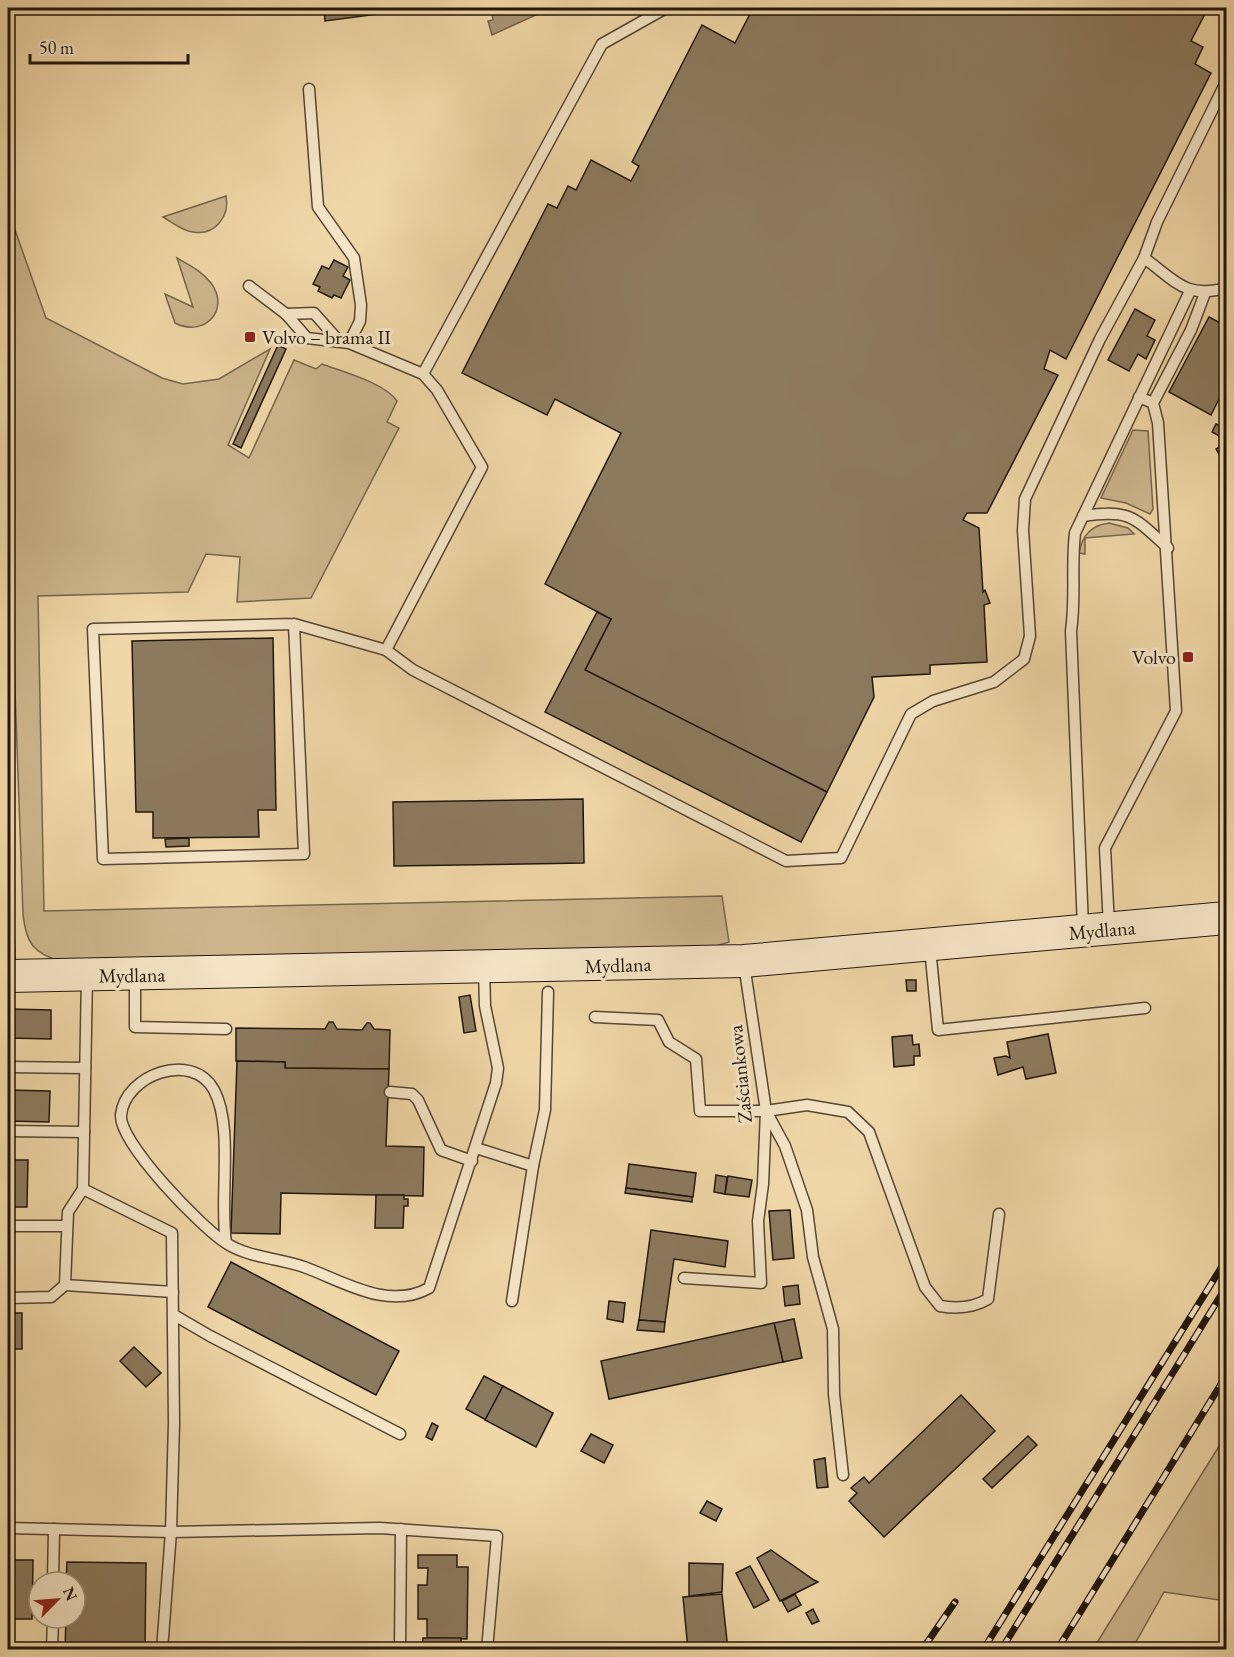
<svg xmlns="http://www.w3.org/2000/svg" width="1234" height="1657" viewBox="0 0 1234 1657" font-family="'EB Garamond',serif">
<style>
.green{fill:#cdb68d;stroke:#76664e;stroke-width:1.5}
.water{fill:#a99573;stroke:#72624b;stroke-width:1.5}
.building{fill:#8c7a5e;stroke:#20160f;stroke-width:1.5}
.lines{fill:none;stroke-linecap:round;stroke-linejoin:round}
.lane-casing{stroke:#544635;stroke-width:13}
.secondary-casing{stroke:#20160f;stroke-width:34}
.lane{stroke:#f5e5c6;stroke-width:10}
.secondary{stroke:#f5e5c6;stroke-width:32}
.rail-casing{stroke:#20160f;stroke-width:7}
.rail{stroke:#f5e5c6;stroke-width:4.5;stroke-dasharray:14;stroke-linecap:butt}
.poi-dot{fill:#8f2418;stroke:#f5e5c6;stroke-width:2}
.labels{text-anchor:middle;stroke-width:6;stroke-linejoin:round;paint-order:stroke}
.poi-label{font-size:20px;fill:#20160f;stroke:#f5e5c6;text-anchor:start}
.street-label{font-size:20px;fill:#20160f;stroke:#f5e5c6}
</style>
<rect width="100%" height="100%" fill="#f0d7a7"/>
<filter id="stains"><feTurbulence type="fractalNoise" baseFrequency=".00333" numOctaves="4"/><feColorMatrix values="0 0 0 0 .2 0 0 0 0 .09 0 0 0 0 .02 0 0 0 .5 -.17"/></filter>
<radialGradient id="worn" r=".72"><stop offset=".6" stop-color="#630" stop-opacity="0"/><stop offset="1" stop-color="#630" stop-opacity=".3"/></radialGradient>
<g class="green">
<path d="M 226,196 C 230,216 215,236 193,232 C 182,231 172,222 163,217 Z"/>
<path d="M 8,210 L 46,318 L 162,378 L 183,384 L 219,379 L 270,349 L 228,445 L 249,458 L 294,360 L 316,369 L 322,364 C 343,372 385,383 397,401 L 387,422 L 399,428 L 311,598 L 237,602 L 240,557 L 206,554 L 188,592 L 38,596 L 44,911 L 722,896 L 729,942 L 700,951 L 63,962 C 34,954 26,944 23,914 L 14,662 L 8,630 Z"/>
<path d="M 177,258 C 189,265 202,271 211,283 C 231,310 204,338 175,323 L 165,294 L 193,307 Z"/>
<polygon points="1133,430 1148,431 1153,509 1150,514 1126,503 1101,498"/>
<path d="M 1109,523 L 1128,528 L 1134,534 L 1085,538 L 1085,554 L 1079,553 C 1082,536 1092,525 1109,523 Z"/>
<polygon points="1226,1435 1226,1601 1164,1592 1132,1649 1093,1649"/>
</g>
<polygon class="water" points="491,8 551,8 492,35 488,21 493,20"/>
<g class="building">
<polygon points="324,8 416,8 417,9 325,21"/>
<polygon points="753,8 1208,8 1191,41 1203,47 1195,64 1211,73 1066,359 1050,350 1044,369 1058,375 987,513 967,513 963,520 979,528 983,592 985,590 990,603 984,605 987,662 930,665 930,674 872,677 874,697 827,792 585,670 611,619 545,584 621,433 555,399 547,415 462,373 548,204 557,208 568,186 576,190 591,160 631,181 639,166 632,162 702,25 735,43"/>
<polygon points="334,260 348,267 343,276 350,280 341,298 334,295 332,298 318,291 320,287 313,284 322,266 329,269"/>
<polygon points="1135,309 1155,320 1147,336 1155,340 1146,359 1138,354 1129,371 1108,360"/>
<polygon points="1209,317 1226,326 1226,385 1211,415 1169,392"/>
<polygon points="278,345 286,349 241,448 233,444"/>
<polygon points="1216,424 1226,429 1226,440 1212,432"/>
<polygon points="1226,442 1226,466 1216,449"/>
<polygon points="597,612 611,619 585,670 827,792 801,842 545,712"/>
<polygon points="273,638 276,810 258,810 259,837 153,838 153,812 136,812 132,641"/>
<polygon points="583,799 584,863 394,866 393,802"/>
<polygon points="189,838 189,846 166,847 165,839"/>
<polygon points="906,980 916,980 916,991 907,991"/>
<polygon points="470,995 476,1031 464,1033 459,997"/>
<polygon points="8,1009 51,1010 51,1039 8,1038"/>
<polygon points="329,1022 333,1022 337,1029 362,1030 367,1023 370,1023 374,1029 390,1030 389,1069 285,1068 285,1062 236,1061 236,1028 325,1029"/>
<polygon points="1048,1034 1056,1073 1026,1079 1023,1067 998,1075 994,1058 1006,1056 1010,1058 1007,1042"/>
<polygon points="912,1035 913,1045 919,1044 920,1056 914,1056 914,1065 894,1067 892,1037"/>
<polygon points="237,1061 285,1062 285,1068 389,1069 386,1146 424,1147 423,1196 281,1193 280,1234 231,1233"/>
<polygon points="8,1090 50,1091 49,1122 8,1121"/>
<polygon points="8,1160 28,1160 27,1207 8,1207"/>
<polygon points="629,1164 696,1173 693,1197 626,1188"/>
<polygon points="716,1175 727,1177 725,1194 714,1192"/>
<polygon points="728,1176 752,1180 749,1197 725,1194"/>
<polygon points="626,1188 692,1197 692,1202 625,1193"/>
<polygon points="376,1195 404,1195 404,1199 408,1199 408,1206 404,1206 403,1228 375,1228"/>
<polygon points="790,1210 794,1258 773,1260 769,1211"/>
<polygon points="651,1230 728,1241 725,1267 674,1259 665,1322 639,1320"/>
<polygon points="231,1262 399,1351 376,1395 208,1307"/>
<polygon points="798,1285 800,1304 785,1306 783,1287"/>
<polygon points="609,1301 625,1303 623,1322 607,1319"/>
<rect x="8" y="1313" width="14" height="36"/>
<polygon points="794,1319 802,1358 783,1362 774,1323"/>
<polygon points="639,1320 665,1322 664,1332 637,1330"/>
<polygon points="774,1323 783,1362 609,1399 601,1361"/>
<polygon points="134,1347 161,1373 146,1387 120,1361"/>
<polygon points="484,1376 503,1386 486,1420 466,1409"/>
<polygon points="503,1386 553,1413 536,1447 485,1420"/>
<polygon points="961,1395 995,1431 884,1537 849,1501 857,1493 851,1488 864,1477 869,1483"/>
<polygon points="432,1423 438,1426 432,1440 426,1437"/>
<polygon points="591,1434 613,1445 604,1463 581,1451"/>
<polygon points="1028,1436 1037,1445 992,1488 983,1479"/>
<polygon points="825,1458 828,1487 817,1488 814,1460"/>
<polygon points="707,1501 722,1509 716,1521 700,1513"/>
<polygon points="771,1550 814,1580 818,1582 780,1601 757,1558"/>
<polygon points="418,1555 457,1555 457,1567 468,1567 467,1639 427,1638 427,1619 418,1619 418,1585 427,1585 428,1568 418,1568"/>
<polygon points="8,1560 33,1560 32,1619 8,1619"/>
<polygon points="67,1562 146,1563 145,1650 65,1650 66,1618 75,1618 75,1582 66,1582"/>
<polygon points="689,1563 723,1564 722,1592 689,1596"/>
<polygon points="750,1566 769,1600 754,1608 736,1573"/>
<polygon points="722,1594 728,1650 688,1650 683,1597"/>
<polygon points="795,1594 801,1605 788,1612 782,1601"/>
<polygon points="813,1609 819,1621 812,1624 806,1613"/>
<polygon points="423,1638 461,1638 461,1650 422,1650"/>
</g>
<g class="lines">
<g class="lane-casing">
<g id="lane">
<polyline points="309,89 318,207 354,258 361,305 360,321 349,343"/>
<polyline points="1144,258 1157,222 1226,82"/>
<path d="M 249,286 L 286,314 L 307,338 L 349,343 L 423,374 L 437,390 L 482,467 L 386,650 L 413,670 L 786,861 L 841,858 L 911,714 L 933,701 L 994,682 L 1024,659 L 1030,636 L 1023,530 L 1025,499 L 1100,339 L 1144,258 C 1176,281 1185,299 1226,288"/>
<polyline points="286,314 314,313 338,340"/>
<polyline points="423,374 602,44 666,8"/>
<polyline points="1153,403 1191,330 1205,293"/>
<path d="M 1083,516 C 1130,509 1134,517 1168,548"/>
<polyline points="294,624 304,854 103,859 93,629 294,624 386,650"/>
<polyline points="8,925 10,973"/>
<polyline points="1109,926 1105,848 1176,711 1158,423 1153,403 1139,397"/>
<path d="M 1083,927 L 1071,631 C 1076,598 1071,566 1075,533 L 1190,291"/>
<polyline points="930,948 938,1030 1145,1008"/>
<polyline points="135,975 135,1027 226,1029"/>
<polyline points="87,976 83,1189 172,1233 174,1423 171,1532 162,1650"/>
<path d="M 595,1017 L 658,1020 L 669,1042 L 696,1059 L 700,1111 L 766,1111 L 807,1105 L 848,1112 L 869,1132 L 925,1287 L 940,1306 C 957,1309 973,1308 988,1299 L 999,1214"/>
<polyline points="8,1067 85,1068"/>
<polyline points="390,1092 412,1094 418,1100 441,1150 472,1161"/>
<polyline points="766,1111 785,1146 807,1210 813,1257 833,1329 834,1394 843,1475"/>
<polyline points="8,1131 84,1132"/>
<polyline points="476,1148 533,1166 512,1301"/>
<polyline points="533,1166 545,1110 548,992"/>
<polyline points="83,1189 68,1212 65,1285 173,1292"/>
<polyline points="8,1226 67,1226"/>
<path d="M 226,1243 C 219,1198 234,1128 214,1090 C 192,1050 125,1075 121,1115 C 119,1143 202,1228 226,1243 C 249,1258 279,1258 304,1267 C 343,1281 388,1311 429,1288 L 496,1083 L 498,1068 L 485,1006 L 484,968"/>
<polyline points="684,1278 761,1283 758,1221 763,1184 766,1111 744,964"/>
<polyline points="8,1298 51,1297 65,1285"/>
<polyline points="174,1315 210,1336 400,1434"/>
<polyline points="8,1528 171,1532 380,1528 497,1536 487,1650"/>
<polyline points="53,1582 54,1529"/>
<polyline points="52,1650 53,1618"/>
<polyline points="400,1650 401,1529"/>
</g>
</g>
<g class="secondary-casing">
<polyline id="secondary" points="8,976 744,961 1226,918"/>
</g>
<use href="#lane" class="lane"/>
<use href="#secondary" class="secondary"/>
<g class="rail-casing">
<g id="rail">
<polyline points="922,1650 955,1602"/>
<polyline points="983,1650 1226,1260"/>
<polyline points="1001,1650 1226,1287"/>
<polyline points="1057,1650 1226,1376"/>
</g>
</g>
<use href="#rail" class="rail"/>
</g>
<g class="poi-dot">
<rect x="244" y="331" width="12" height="12" rx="3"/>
<rect x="1182" y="651" width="12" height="12" rx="3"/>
</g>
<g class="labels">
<g class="poi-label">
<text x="262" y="344">Volvo – brama II</text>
<text x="1176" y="664" text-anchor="end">Volvo</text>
</g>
<g class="street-label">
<text transform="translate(1102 930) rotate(-5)" y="7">Mydlana</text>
<text transform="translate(618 965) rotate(-2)" y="7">Mydlana</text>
<text transform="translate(132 975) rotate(-1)" y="7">Mydlana</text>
<text transform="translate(740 1074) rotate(-96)" y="7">Zaściankowa</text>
</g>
</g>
<rect width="1234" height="1657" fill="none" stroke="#f0d7a7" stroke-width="30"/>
<rect x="9" y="9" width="1216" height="1639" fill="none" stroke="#20160f" stroke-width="3"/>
<rect x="15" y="15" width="1204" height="1627" fill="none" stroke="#20160f" stroke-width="1.5"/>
<g transform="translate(57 1600) rotate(65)"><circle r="28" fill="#f5e5c6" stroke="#a0927d" stroke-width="1.5"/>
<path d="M0-4.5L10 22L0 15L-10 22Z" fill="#8f2418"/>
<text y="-9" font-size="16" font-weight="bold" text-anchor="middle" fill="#20160f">N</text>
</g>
<path d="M30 54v9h158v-9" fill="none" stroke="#20160f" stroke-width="3"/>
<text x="39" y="54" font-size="18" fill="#20160f" stroke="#f5e5c6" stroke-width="4.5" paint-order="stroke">50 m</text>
<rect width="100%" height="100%" filter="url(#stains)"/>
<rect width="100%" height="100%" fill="url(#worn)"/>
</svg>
